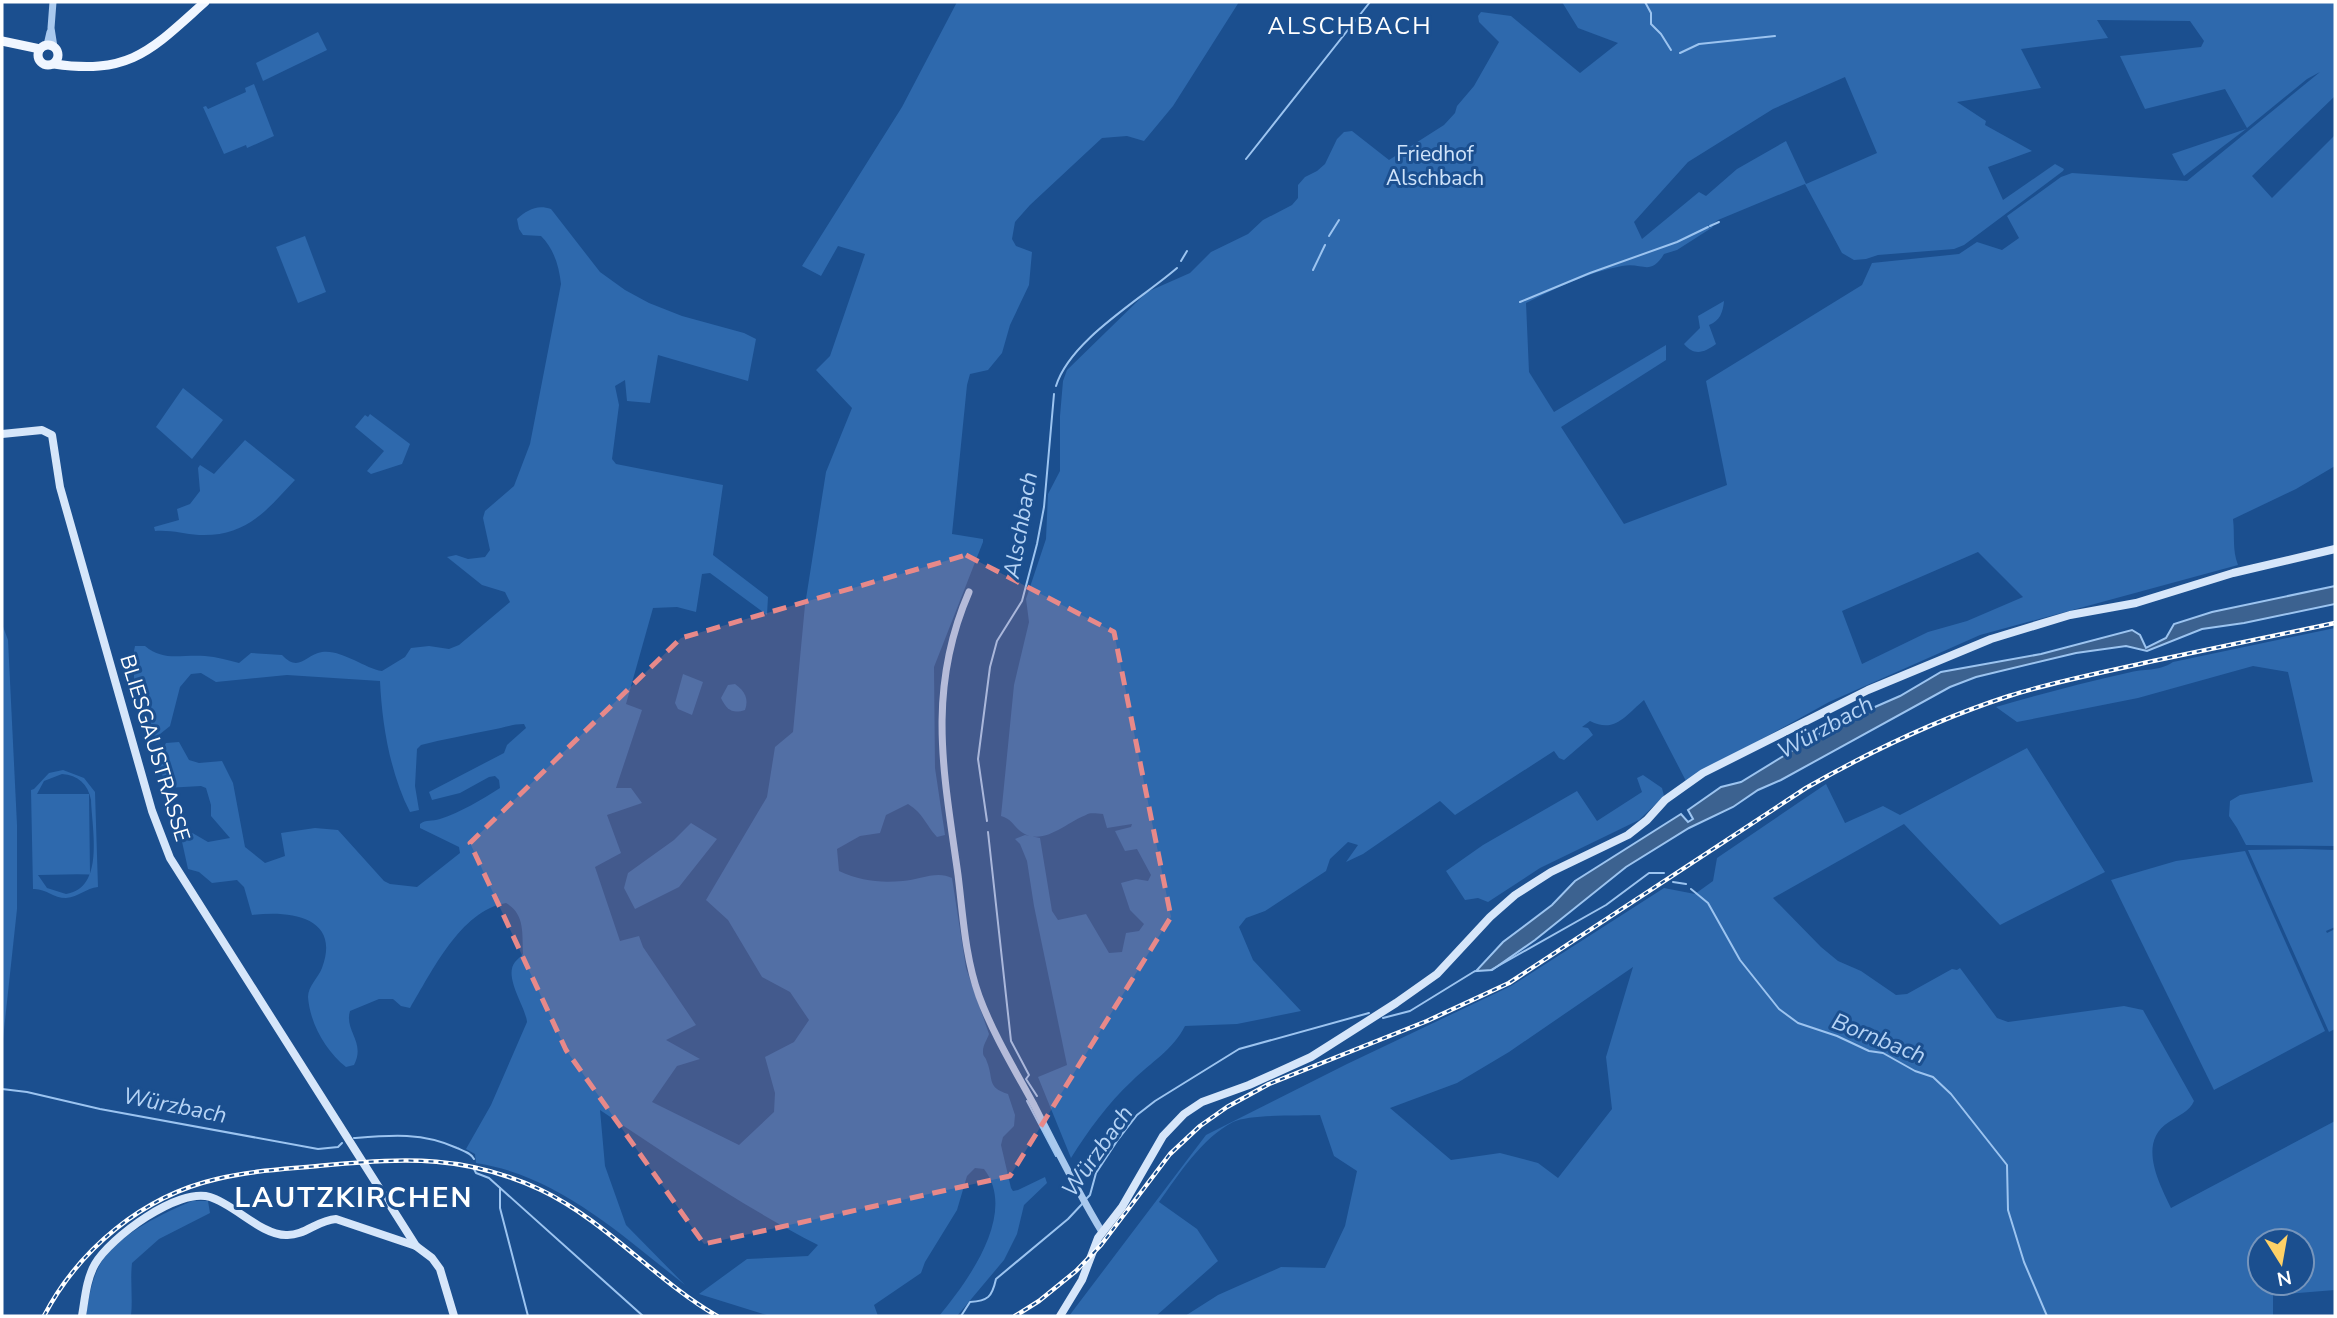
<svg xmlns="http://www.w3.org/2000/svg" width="2337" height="1318" viewBox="0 0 2337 1318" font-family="'Nunito Sans',sans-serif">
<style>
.green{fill:#2e69ad;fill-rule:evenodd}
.water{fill:#3c6290;stroke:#9cc4f0;stroke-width:2}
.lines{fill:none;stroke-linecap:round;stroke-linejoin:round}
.stream{stroke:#9cc4f0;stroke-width:2}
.tertiary{stroke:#a9c9ee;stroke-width:7}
.secondary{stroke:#d6e6fa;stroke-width:8}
.primary{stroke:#f0f6ff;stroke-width:9}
.rail-casing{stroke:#fff;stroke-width:4.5}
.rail{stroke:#1b4f8f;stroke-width:2;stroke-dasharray:5;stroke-linecap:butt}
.marked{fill:#e88989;fill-opacity:0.2;stroke:#e88989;stroke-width:5;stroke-dasharray:14 9;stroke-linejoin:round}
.labels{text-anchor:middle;stroke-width:6;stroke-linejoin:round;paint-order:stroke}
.park-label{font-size:21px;fill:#cfe3fa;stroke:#1b4f8f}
.street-label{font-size:21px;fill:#fff;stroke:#1b4f8f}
.water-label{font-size:23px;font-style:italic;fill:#b5d3f5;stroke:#1b4f8f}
.quarter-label{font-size:24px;letter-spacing:2px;fill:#fff;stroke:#1b4f8f}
.district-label{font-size:28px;font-weight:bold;letter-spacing:2px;fill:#fff;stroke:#1b4f8f}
</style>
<rect width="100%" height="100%" fill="#1b4f8f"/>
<g class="green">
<path d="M 957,2 L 1239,2 L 1173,106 L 1144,141 L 1127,136 L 1102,138 L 1030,205 L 1015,222 L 1012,239 L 1016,246 L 1032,252 L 1029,285 L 1010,325 L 1002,353 L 988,370 L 970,374 L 967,385 L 952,534 L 983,539 L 983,542 L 934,667 L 935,768 L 945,835 L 937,837 C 925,824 924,814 908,804 L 886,815 L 880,833 L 860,836 L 837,849 L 839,871 C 861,881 879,883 903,881 C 919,880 937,870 952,878 L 966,968 L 989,1034 C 987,1040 983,1045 983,1051 C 983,1058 985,1055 987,1062 C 994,1079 986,1087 1008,1094 L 1015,1115 L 1014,1126 L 1003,1137 L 1001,1145 L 1011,1188 L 1013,1191 L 1018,1190 L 1045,1177 L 1047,1183 L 1024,1205 L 1017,1234 L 1004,1260 L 957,1316 L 939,1316 C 968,1281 1018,1213 984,1169 L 975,1168 L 967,1176 L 957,1210 L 925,1262 L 921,1273 L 874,1305 L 878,1316 L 770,1316 L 699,1294 L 747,1259 L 808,1256 L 818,1245 C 742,1206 672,1158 600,1110 L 605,1166 L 626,1225 L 685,1285 C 621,1235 559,1176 476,1163 L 475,1154 L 466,1149 L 491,1105 L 527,1022 C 526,1007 503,977 515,962 C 517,959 521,957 523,954 C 522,933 525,914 506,903 C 460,911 432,972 410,1008 L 401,1006 L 393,999 L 379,999 L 350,1011 C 344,1031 366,1042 354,1065 L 346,1067 C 326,1051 310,1024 308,997 C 308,986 318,978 322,968 C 341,917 291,910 252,915 L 244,887 L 237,880 L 212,883 L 199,872 L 188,869 L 181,837 L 189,831 L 208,842 L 230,838 L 211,816 L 211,805 L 206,788 L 201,786 L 166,788 L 158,760 L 166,743 L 179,742 L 189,760 L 199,763 L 222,761 L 233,783 L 245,847 L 265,863 L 285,856 L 281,833 L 315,828 L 338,830 L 384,881 L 390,884 L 417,887 L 460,853 L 459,847 L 420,828 L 420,824 C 426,819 432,822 440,819 C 461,812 481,800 500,788 L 499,780 L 495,776 L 489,777 L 460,793 L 432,800 L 429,792 L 504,753 L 507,745 L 526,728 L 524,724 C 512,724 503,728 491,730 C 467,735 444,739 421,745 L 417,749 L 415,786 L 419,810 L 410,812 C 390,773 382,724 380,681 L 287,675 L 216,682 L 201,673 L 191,674 L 180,687 L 170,726 L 155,738 L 142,691 L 134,680 L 134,651 L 135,646 L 145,646 C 164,662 181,654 205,656 C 217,657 227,660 239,663 L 251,653 L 282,655 C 299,673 305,655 322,652 C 341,649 364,668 382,671 L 405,657 L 411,648 L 429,646 L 449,649 L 459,645 L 510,602 L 505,592 L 482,585 L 447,557 L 456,555 L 468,559 L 485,557 L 490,550 L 483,518 L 485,511 L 514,486 L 530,444 L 561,284 C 559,266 554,249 541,236 L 523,235 L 519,229 L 517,219 C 527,210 537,204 551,209 L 600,272 L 625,290 L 649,303 L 682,316 L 744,333 L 756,339 L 748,381 L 658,355 L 650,403 L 627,401 L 625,380 L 615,386 L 619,405 L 612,459 L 616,464 L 723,485 L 713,555 L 768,597 L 767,615 L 710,573 L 702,574 L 696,612 L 677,607 L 653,608 L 626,704 L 642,710 L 616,788 L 631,788 L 642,803 L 607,815 L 621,853 L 595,867 L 620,941 L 639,936 L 643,947 L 696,1025 L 666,1040 L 700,1059 L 677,1066 L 652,1102 L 739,1145 L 774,1112 L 775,1093 L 765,1057 L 794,1042 L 809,1020 L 790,992 L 762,977 L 728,920 L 706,900 L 767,797 L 775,747 L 793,732 L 805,605 L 826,472 L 852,408 L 816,370 L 830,356 L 865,254 L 838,246 L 821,276 L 802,266 L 902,107 Z"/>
<path d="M 1562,2 L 2335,2 L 2335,96 L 2252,176 L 2272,198 L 2335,135 L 2335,466 L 2296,489 L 2233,519 C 2235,535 2232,550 2238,565 L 1980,635 L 1829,702 L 1686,781 L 1644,700 C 1626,715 1615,734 1590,721 L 1582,727 L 1588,728 L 1593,735 L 1564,760 L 1559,758 L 1554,751 L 1455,815 L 1440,801 L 1363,854 L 1346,862 L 1358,845 L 1348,842 L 1330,859 L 1326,871 L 1265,911 L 1246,918 L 1239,927 L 1253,960 L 1301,1011 L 1237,1024 L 1185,1026 C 1173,1050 1151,1062 1132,1081 C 1108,1103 1088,1131 1071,1158 L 1038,1077 L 1067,1065 L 1034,906 L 1027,861 L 1020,844 L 1015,839 L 1025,835 L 1040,838 L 1052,911 L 1058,920 L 1086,914 L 1109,953 L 1122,952 L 1126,933 L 1139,931 L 1144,924 L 1130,910 L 1121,883 L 1136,879 L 1148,881 L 1151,875 L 1137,849 L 1125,851 L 1115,831 L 1131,827 L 1132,824 L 1107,828 L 1103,814 C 1097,814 1091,812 1086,815 C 1067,822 1044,846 1023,833 C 1013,827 1014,820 1001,816 L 1014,685 L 1029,622 L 1026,599 L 1046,539 L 1048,494 L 1060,471 L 1060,416 L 1063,381 L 1067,370 L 1147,292 L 1190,273 L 1211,252 L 1248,234 L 1263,220 L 1292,205 L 1298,198 L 1298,185 L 1305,177 L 1317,171 L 1325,164 L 1337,139 L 1344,132 L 1352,131 L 1389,160 L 1444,125 L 1455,113 L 1457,106 L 1474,86 L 1499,42 L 1479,22 L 1478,16 L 1481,12 L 1511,16 L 1580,73 L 1618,43 L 1578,28 ZM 2097,20 L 2190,21 L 2204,41 L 2201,47 L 2120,56 L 2145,109 L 2225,89 L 2247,128 L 2307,79 L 2320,72 L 2187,181 L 2072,173 L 2061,177 L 2007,216 L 2019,238 L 2002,250 L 1977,242 L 1959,254 L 1872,263 L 1862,285 L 1706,381 L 1727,485 L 1624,524 L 1561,427 L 1666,360 L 1666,345 L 1554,412 L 1529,372 L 1526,303 C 1557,288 1588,272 1622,266 C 1643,262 1650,277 1664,254 L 1677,250 L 1713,227 L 1711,225 L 1718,220 L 1805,184 L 1842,253 L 1854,260 L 1866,259 L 1878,255 L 1954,249 L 1964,245 L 2063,171 L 2064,169 L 2055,164 L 2003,200 L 1988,167 L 2032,151 L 1985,125 L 1986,121 L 1957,102 L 2041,88 L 2021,49 L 2108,38 ZM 1845,77 L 1877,153 L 1806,184 L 1786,141 L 1737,169 L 1706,196 L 1699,192 L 1642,239 L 1634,222 L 1688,162 L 1773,109 ZM 1978,552 L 2023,597 L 1967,621 L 1928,632 L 1862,664 L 1842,611 Z"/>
<polygon points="318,32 327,50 263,81 256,63"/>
<polygon points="254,84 274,136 247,148 246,145 224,154 203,107 206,106 208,109 246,92 245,88"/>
<polygon points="2246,129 2184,176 2172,154"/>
<polygon points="305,236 326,292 298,303 276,247"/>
<path d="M 1724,301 C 1723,312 1720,321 1709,325 L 1716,344 C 1704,353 1694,356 1684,344 L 1700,328 L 1698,316 Z"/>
<polygon points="183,388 223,420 192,459 156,427"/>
<polygon points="370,414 410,444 402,464 371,474 367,471 384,451 355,427 365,415 368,417"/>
<path d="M 245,440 L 295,480 C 266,511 246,537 199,535 C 183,534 173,530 155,531 L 154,527 L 179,520 L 177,509 L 190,504 L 200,491 L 198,468 L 200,465 L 214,474 Z"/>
<polygon points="2,624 8,640 17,825 17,909 2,1048"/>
<path d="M 2335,628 L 2335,846 L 2246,845 L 2237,828 L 2229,816 L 2230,801 L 2240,795 L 2313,782 L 2288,672 L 2253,666 L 2138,698 L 2017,722 L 1996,707 C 2040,694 2083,683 2127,673 C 2145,668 2158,672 2173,662 Z"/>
<polygon points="683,674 703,682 692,715 678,709 675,703"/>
<path d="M 735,684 C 745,691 749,699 745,710 C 732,714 727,710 721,698 L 728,685 Z"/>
<path d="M 2027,748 L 2105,872 L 2000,925 L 1904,824 L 1773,898 L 1821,947 L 1838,961 L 1861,971 L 1896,995 L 1907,994 L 1952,969 L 1957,970 L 1960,968 L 1997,1018 L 2008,1022 L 2124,1006 L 2143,1010 L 2194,1101 C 2190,1111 2178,1116 2169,1122 C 2137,1142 2159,1183 2171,1208 L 2335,1121 L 2335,1290 L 2273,1295 L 2273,1316 L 1185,1316 L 1218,1295 L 1281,1267 L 1325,1268 L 1345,1226 L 1357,1171 L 1334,1156 L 1320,1115 C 1299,1116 1250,1114 1233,1122 C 1202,1138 1179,1174 1159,1202 L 1197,1229 L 1218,1261 L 1156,1316 L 1069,1316 L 1206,1135 L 1347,1064 L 1511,986 L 1664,888 L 1695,894 L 1713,881 L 1717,858 L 1826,784 L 1845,823 L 1883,806 L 1900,815 ZM 1633,967 L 1606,1057 L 1612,1109 L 1558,1178 L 1538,1163 L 1500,1153 L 1451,1160 L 1390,1108 L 1457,1083 L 1509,1052 ZM 2260,1241 L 2302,1241 L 2302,1283 L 2260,1283 Z"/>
<path d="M 63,770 L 84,778 L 95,792 L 98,887 C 86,888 79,897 66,898 C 53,898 45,888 33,889 L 31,790 L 34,789 L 49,773 ZM 62,774 C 78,775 88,784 91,800 C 92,830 105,888 66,894 L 47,888 L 38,875 L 90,874 L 89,794 L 37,794 L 44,781 Z"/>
<polygon points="1643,775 1662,788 1664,796 1639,820 1540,868 1488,902 1478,898 1465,900 1446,871 1483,845 1577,791 1597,821 1642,792 1637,778"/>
<polygon points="691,823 717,839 679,887 635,909 624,888 628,873 674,840"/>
<polygon points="2302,849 2335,850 2335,927 2326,931 2327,933 2335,929 2335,1029 2329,1032 2248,850"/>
<polygon points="2245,851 2325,1031 2214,1090 2111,880 2176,861"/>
<path d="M 192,1201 L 208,1201 L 210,1213 L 159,1239 L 132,1263 C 130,1281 133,1298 131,1316 L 86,1316 C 89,1297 92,1275 104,1258 C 125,1231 162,1214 192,1201 Z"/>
</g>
<polygon class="water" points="2335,586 2335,604 2244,623 2202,629 2147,651 2126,646 2076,653 1976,677 1950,687 1781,780 1758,790 1733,807 1689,828 1626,867 1535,940 1492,970 1476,971 1503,942 1552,905 1575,881 1681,814 1688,822 1693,819 1688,810 1721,787 1741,782 1836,724 1900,696 1941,672 2041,654 2132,630 2140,635 2146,648 2166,638 2174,624 2212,612"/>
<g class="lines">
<g class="stream">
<polyline points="1645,2 1651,13 1651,24 1661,34 1671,50"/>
<polyline points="1680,53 1699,44 1775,36"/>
<polyline points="1246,159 1370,2"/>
<polyline points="1710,226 1719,222"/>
<polyline points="1329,236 1339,220"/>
<polyline points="1181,261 1187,251"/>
<polyline points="1313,270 1325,245"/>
<polyline points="1520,302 1590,273 1677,242 1708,227"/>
<path d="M 1056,386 C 1070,340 1140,300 1177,268"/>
<polyline points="987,821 978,759 990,667 997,641 1022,601 1037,544 1044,507 1054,394"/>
<polyline points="988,832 1011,1041 1029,1075 1026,1079 1037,1096"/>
<polyline points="1673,882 1686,884"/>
<polyline points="1691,889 1708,903 1740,960 1779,1009 1798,1023 1837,1036 1869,1051 1883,1053 1915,1071 1933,1077 1951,1094 2007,1165 2008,1210 2024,1262 2047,1316"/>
<polyline points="1491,970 1606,905 1649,873 1664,873"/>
<polyline points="1383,1018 1410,1011 1475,971"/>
<polyline points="2,1089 27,1092 100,1109 318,1149 338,1147 342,1143"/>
<polyline points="1027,1101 1056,1156"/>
<path d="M 354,1138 C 390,1135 423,1132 457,1148 C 464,1151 471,1153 474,1159"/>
<polyline points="474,1169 476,1173 489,1178 643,1316"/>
<polyline points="500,1188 500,1208 528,1316"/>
<polyline points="1086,1199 1090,1195 1096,1173 1117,1141 1137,1115 1155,1101 1239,1049 1369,1013"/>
<path d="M 961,1316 L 970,1302 C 988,1301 992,1297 996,1279 L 1068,1219 L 1083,1203"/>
</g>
<g class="tertiary">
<polyline points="53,2 51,28 54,47"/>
<polyline points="47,45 50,32"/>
<path d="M 969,592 C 926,691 944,774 958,875 C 963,915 965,957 979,996 C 993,1034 1015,1070 1034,1105 C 1056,1148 1077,1191 1102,1232"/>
</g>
<g class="secondary">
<polyline points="2,434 42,430 52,435 60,487 152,811 170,858 416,1246 432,1258 440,1269 454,1316"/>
<path d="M 82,1316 C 85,1299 86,1280 95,1264 C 110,1238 178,1187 210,1197 C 234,1204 261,1235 286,1235 C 305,1236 317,1220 336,1219 L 416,1246"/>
<polyline points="1060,1316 1082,1280 1098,1238 1122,1207 1163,1136 1184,1114 1202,1102 1249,1085 1311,1057 1396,1003 1437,974 1490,917 1515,895 1551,872 1628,835 1647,820 1665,800 1703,773 1868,690 1991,639 2070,615 2136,603 2233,573 2335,549"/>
</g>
<g class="primary">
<polyline points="2,41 40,49"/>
<circle cx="48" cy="55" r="10"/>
<path d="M 54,64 C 131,75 151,50 205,2"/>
</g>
<g class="rail-casing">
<g id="rail">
<path d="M 44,1316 C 79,1249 143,1196 217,1179 C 253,1170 291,1169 328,1165 C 408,1158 466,1155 541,1190 C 606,1221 655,1280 717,1316"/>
<path d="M 1015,1316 L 1039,1301 L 1076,1271 L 1101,1245 L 1170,1154 L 1200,1126 L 1227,1107 L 1269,1084 L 1427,1021 L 1509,983 L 1806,788 C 1871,751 1938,719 2009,696 C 2056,681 2105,672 2153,661 C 2214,648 2275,636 2335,623"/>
</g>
</g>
<use href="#rail" class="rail"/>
</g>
<path class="marked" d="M 966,555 L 1114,632 L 1171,917 L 1010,1176 L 704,1244 L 566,1050 L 470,843 L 681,638 Z"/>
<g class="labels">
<g class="park-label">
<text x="1435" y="161">Friedhof<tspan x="1435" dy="24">Alschbach</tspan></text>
</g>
<g class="street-label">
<text transform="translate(155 748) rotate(73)" y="7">BLIESGAUSTRASSE</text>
</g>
<g class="water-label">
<text transform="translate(1020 525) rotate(-80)" y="8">Alschbach</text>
<text transform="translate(1825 727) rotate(-29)" y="8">Würzbach</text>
<text transform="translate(1879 1038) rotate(22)" y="8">Bornbach</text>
<text transform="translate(175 1105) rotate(11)" y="8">Würzbach</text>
<text transform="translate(1097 1151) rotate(-55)" y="8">Würzbach</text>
</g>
<g class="quarter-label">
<text x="1350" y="34">ALSCHBACH</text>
</g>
<g class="district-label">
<text x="354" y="1207">LAUTZKIRCHEN</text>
</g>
</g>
<rect width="2337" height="1318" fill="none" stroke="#ffffff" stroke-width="7"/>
<g transform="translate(2281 1262) rotate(169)"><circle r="33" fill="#1b4f8f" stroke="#7695bc" stroke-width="2"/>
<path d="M0-5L12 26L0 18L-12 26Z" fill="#ffd166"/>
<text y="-10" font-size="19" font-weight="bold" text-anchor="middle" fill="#ffffff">N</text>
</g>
</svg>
